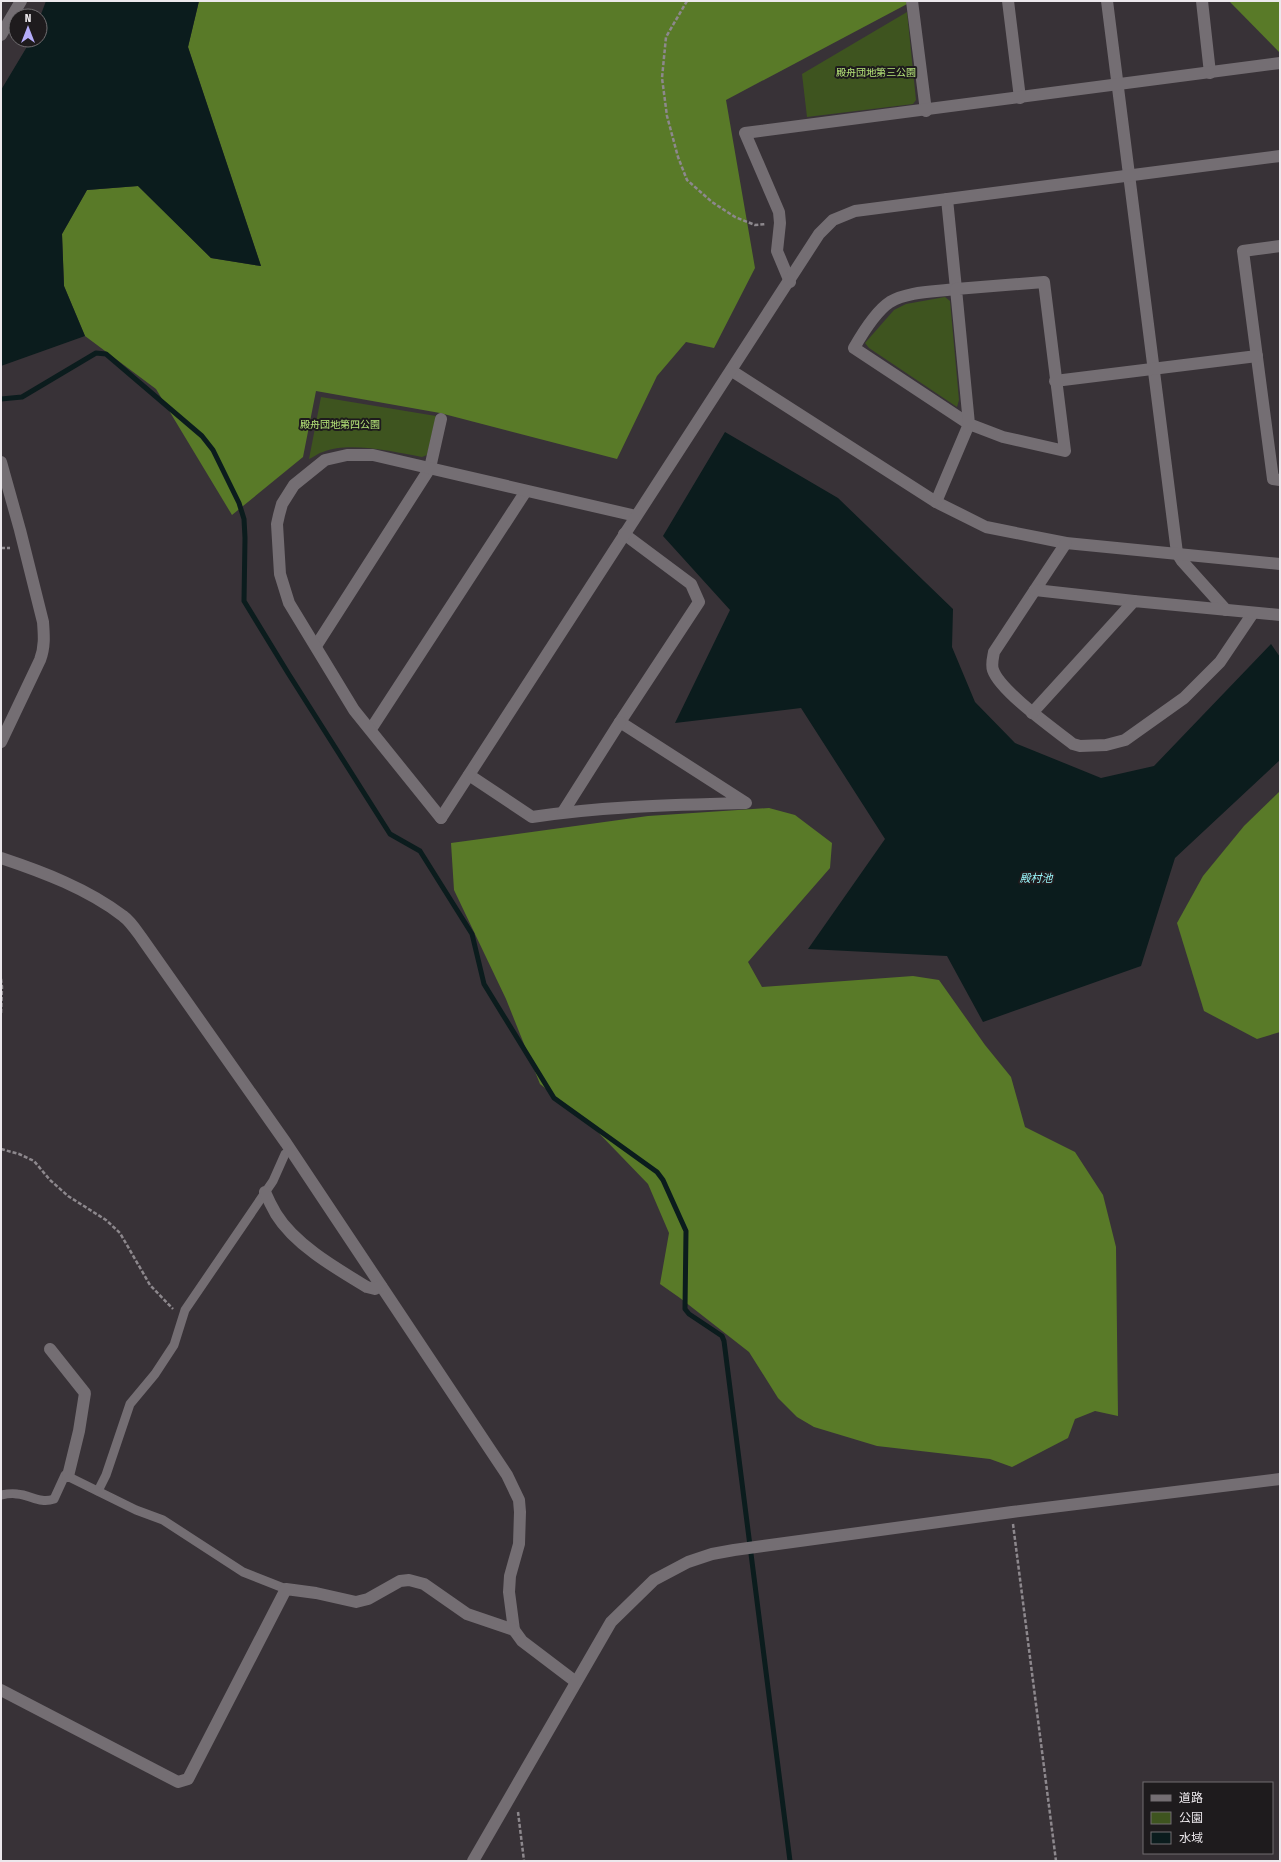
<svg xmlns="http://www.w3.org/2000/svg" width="1281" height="1862" viewBox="0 0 1281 1862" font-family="'Fira Sans Condensed','Noto Sans JP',sans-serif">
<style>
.green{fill:#3e541f}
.forest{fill:#597a28}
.water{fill:#0b1c1d}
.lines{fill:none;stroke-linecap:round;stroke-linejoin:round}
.stream{stroke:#0b1c1d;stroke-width:5}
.path{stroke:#8d888d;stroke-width:2.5;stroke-dasharray:4 2;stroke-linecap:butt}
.lane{stroke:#746e73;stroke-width:9}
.street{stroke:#746e73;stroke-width:12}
.secondary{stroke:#746e73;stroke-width:12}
.labels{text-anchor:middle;stroke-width:4;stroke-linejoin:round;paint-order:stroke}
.park-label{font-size:10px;fill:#b5e478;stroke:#1e1b1d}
.water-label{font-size:11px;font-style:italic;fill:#99f4f9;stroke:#1e1b1d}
</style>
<rect width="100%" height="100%" fill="#383237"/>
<g class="green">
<polygon points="907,12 916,100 913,104 807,117 802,74"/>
<polygon points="945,297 950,301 959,400 957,407 869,348 865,343 894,310 906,304"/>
<path d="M 321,397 L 436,416 L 427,455 L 422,457 C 395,452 349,441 323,452 C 318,453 314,457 309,459 Z"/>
</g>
<g class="forest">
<polygon points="199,1 907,1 909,3 726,100 755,268 714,348 686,342 657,376 617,459 440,413 316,391 303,457 232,515 156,389 85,336 64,286 62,234 87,190 138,186 211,258 261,266 188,47"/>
<polygon points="1229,1 1280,1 1280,53"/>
<polygon points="1280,791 1280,1032 1257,1039 1204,1011 1177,923 1203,876 1244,826"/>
<polygon points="769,808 795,815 832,843 830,868 748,962 762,987 913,976 939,980 985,1045 1011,1077 1025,1127 1075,1152 1103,1195 1116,1247 1118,1416 1095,1411 1075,1419 1068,1438 1012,1467 990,1459 877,1446 814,1427 797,1417 778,1398 749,1352 680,1298 660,1284 669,1233 648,1184 591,1125 540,1084 506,999 454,890 451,843 648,816"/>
</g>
<g class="water">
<polygon points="46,1 199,1 188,47 261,266 211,258 138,186 87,190 62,234 64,286 85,336 1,366 1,90 31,40 40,40 40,17"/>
<polygon points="725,432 838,498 953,609 952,647 975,702 1015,743 1101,778 1154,766 1271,644 1280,657 1280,760 1175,858 1141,966 983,1022 947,956 808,949 885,839 801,708 675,723 730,610 663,536"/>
</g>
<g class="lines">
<polyline class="stream" points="1,399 22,397 96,353 106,354 202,436 213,450 239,503 244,519 245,538 244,601 288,673 390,834 420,851 472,934 484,984 554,1098 657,1172 663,1180 686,1231 685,1309 689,1314 722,1336 724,1341 790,1861"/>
<g class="path">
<polyline points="687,1 666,37 662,78 667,116 678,157 687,180 712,202 735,217 755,225 766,224"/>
<polyline points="1,548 10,548"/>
<polyline points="1,979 2,987 1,1015"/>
<polyline points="1,1149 19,1154 34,1161 50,1180 68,1196 106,1220 120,1233 150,1285 173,1309"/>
<polyline points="1013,1524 1056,1861"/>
<polyline points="518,1812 524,1861"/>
</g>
<g class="lane">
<polyline points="98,1491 106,1475 130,1404 155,1374 174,1345 185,1310 273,1181 285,1154 291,1150"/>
<path d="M 1,1495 C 6,1494 12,1493 17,1494 C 31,1495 40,1504 54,1499 L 65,1475 L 136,1510 L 163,1520 L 243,1572 L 286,1589"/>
</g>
<g class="street">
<polyline points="912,1 926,111"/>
<polyline points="1008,1 1020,98"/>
<polyline points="1107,1 1177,553 1182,561 1226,610"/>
<polyline points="1202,1 1210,73"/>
<polyline points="1,35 21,1"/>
<path d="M 947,199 L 956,289 C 935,292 909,291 890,302 C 876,311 862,334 854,348 L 969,424"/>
<polyline points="1280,246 1243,251 1273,479 1280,480"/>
<polyline points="790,282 777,251 780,223 779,212 745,133 1280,63"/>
<polyline points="732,371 936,502 986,527 1066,543 1280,564"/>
<polyline points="1055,381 1257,356"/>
<path d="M 1,462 L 20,530 L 43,622 C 44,635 45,647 40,660 L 1,742"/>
<polyline points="936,502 969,424 1003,437 1065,451 1044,282 956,289 969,424"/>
<path d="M 1066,543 L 994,652 C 993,658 991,664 993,670 C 1000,691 1054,729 1073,744 L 1080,746 L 1106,745 L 1125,740 L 1184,698 L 1220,662 L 1253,613"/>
<polyline points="1035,590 1134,601"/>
<polyline points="316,646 430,468 441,419"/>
<polyline points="1032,713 1134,601 1280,615"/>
<polyline points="371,729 526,491"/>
<path d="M 469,775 L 532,817 C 603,806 675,805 746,803 L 620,722 L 699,602 L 691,584 L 624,534"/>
<polyline points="563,812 620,722"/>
<polyline points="441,818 354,710 289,603 280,574 277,524 279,515 282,504 294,485 325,460 347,455 373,455 636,516"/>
<path d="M 1,858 C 43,872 88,889 123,916 C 130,921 136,930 141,937 L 286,1143 L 507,1475 L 519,1500 L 520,1512 L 519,1544 L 510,1576 L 509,1592 L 514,1630 L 522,1641 L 576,1682"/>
<path d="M 265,1192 C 268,1199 272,1207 276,1214 C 295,1245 337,1269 367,1287 L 375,1289 L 381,1286"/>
<polyline points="50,1349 85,1393 79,1431 68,1476"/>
<polyline points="1,1690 178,1782 188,1779 286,1589 316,1593 356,1602 368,1599 400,1581 409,1580 424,1584 467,1614 514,1630"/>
</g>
<g class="secondary">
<polyline points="441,818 819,234 833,220 855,211 1280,156"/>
<polyline points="473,1861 611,1622 654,1580 688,1562 712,1554 734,1550 1012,1512 1280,1479"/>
</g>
</g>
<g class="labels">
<g class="park-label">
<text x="876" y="76">殿舟団地第三公園</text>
<text x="340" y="428">殿舟団地第四公園</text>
</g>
<g class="water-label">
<text x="1036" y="882">殿村池</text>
</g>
</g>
<rect width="1281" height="1862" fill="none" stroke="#ece8ec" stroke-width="4"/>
<rect x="1143" y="1782" width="130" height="72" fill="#1e1b1d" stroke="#706d70"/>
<rect x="1151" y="1795" width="20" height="6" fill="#746e73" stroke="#706d70"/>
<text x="1179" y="1802" font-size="12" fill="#ece8ec">道路</text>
<rect x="1151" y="1812" width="20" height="12" fill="#3e541f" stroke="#706d70"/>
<text x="1179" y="1822" font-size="12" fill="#ece8ec">公園</text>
<rect x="1151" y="1832" width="20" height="12" fill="#0b1c1d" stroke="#706d70"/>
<text x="1179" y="1842" font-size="12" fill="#ece8ec">水域</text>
<g transform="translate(28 28)"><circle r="19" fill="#1e1b1d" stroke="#706d70"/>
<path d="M0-3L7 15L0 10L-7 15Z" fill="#b4acf9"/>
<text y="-6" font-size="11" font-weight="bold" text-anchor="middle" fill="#ece8ec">N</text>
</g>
</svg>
